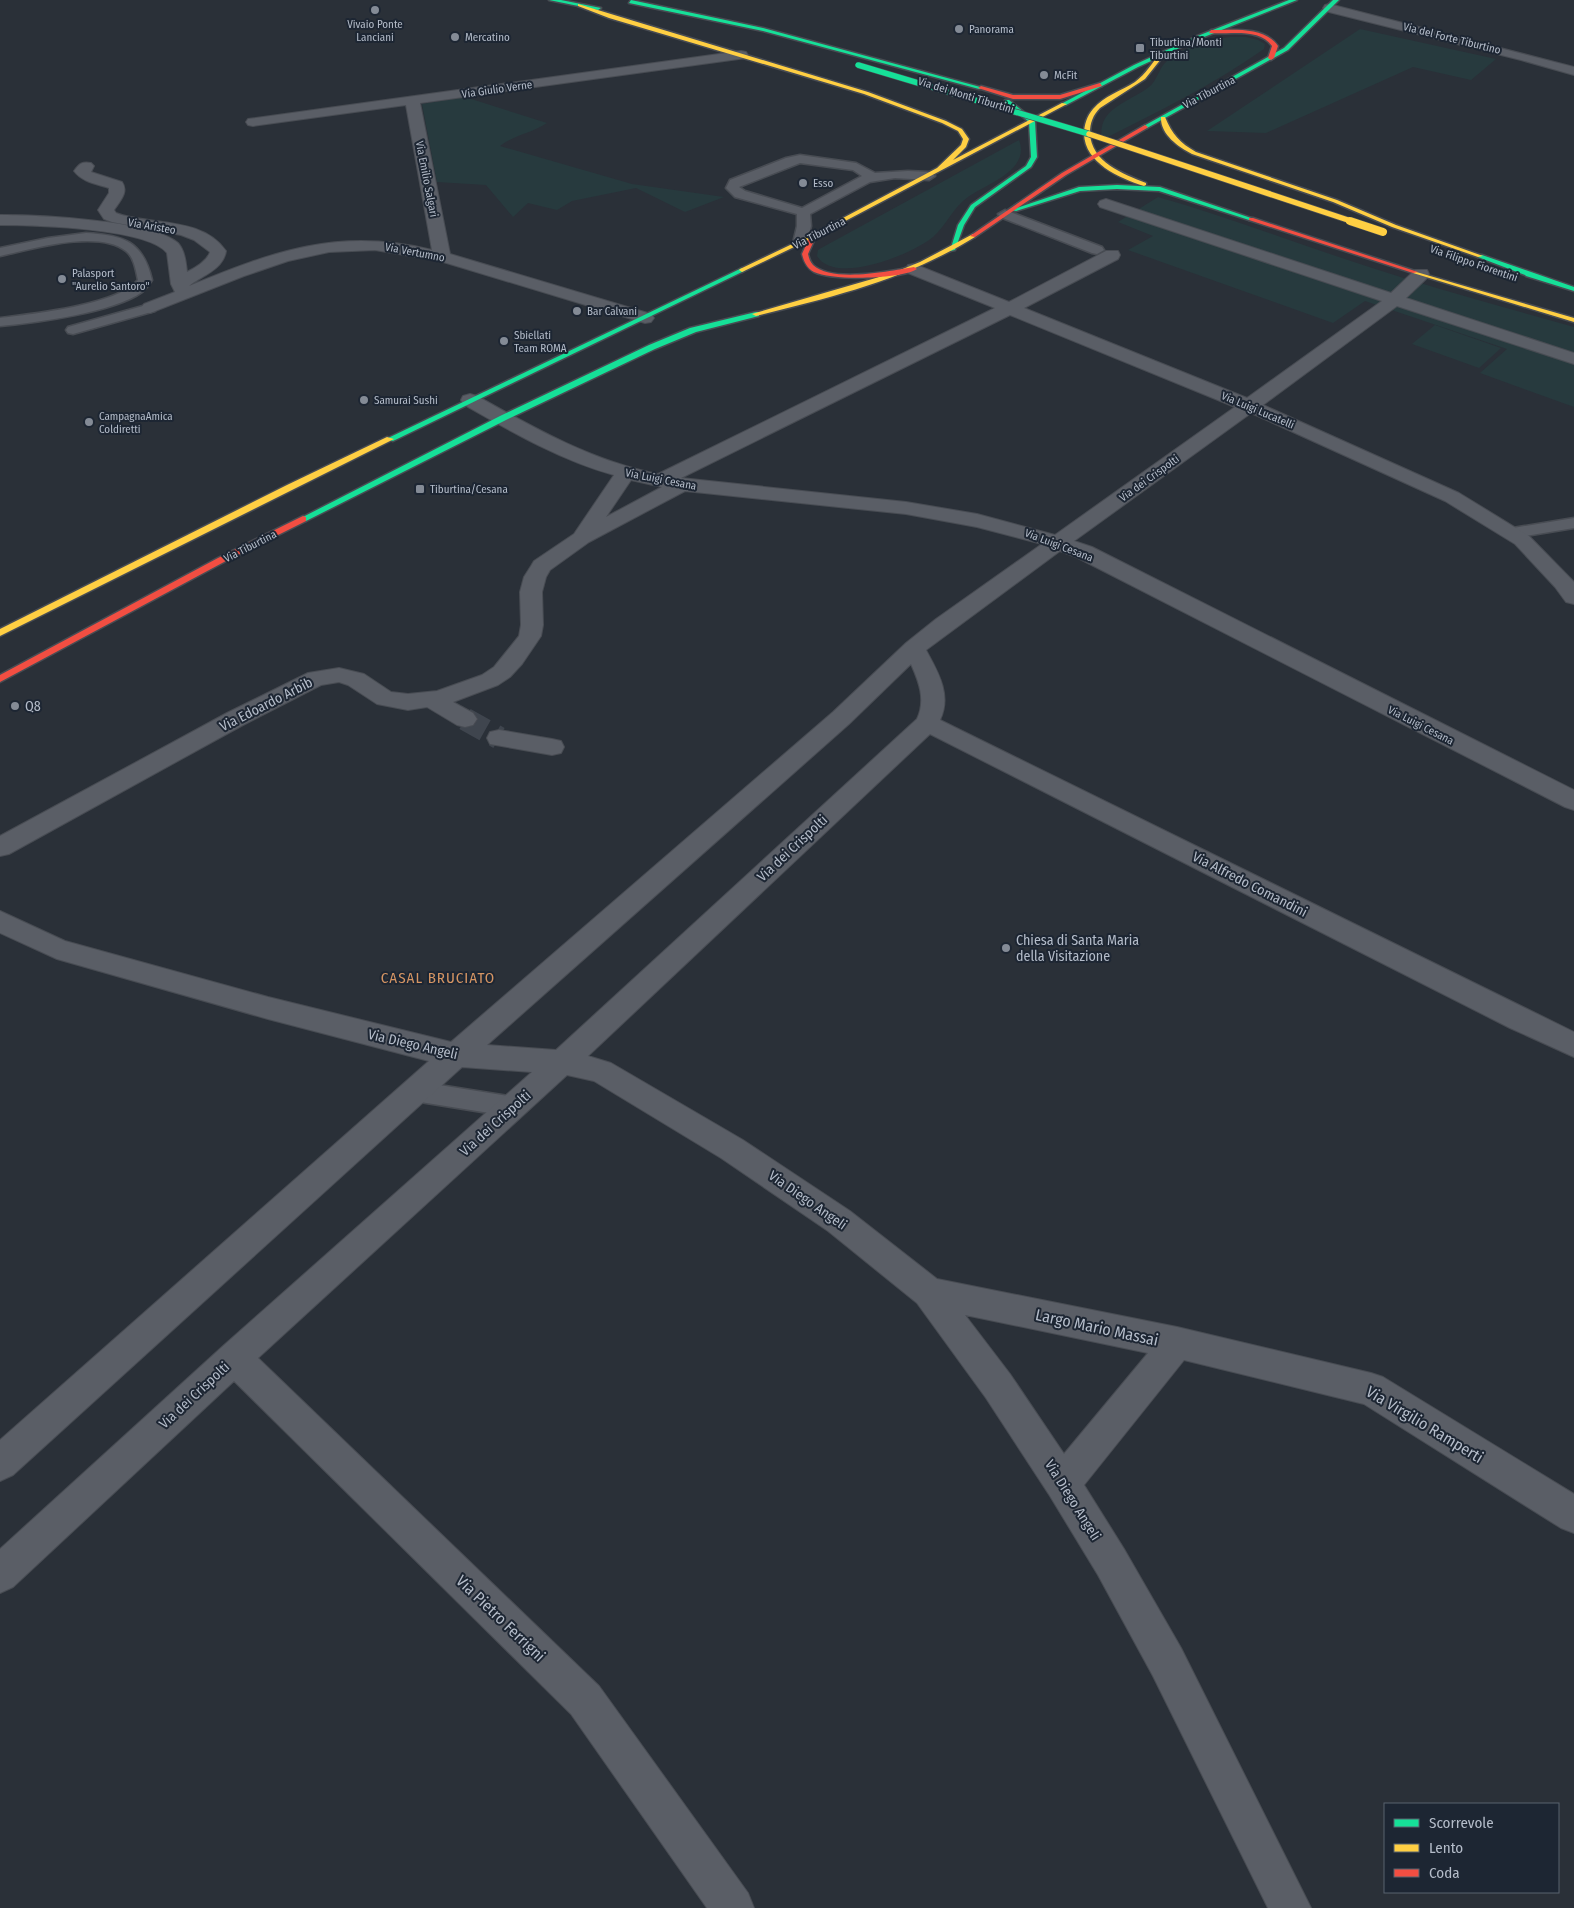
<svg xmlns="http://www.w3.org/2000/svg" width="1574" height="1908" viewBox="0 0 1574 1908" font-family="'Fira Sans Condensed',sans-serif">
<style>
.green{fill:#273a3e}
.lines{fill:none;stroke-linecap:round;stroke-linejoin:round}
.street-tunnel{stroke:#3f454e;stroke-width:23;stroke-dasharray:23 11;stroke-linecap:butt}
.lane-casing{stroke:#484c53;stroke-width:3}
.street-casing{stroke:#484c53;stroke-width:2}
.fast-casing{stroke:#484c53;stroke-width:3}
.slow-casing{stroke:#484c53;stroke-width:3}
.jam-casing{stroke:#484c53;stroke-width:3}
.lane{fill:#5a5e66;fill-rule:evenodd}
.street{fill:#5a5e66;fill-rule:evenodd}
.fast{fill:#16e098;fill-rule:evenodd}
.slow{fill:#ffcf43;fill-rule:evenodd}
.jam{fill:#f24e42;fill-rule:evenodd}
.fast-bridge-casing{stroke:#484c53;stroke-width:7;stroke-linecap:butt}
.slow-bridge-far1-casing{stroke:#484c53;stroke-width:7;stroke-linecap:butt}
.slow-bridge-casing{stroke:#484c53;stroke-width:9;stroke-linecap:butt}
.fast-bridge{stroke:#16e098;stroke-width:5.5}
.slow-bridge-far1{stroke:#ffcf43;stroke-width:5.5}
.slow-bridge{stroke:#ffcf43;stroke-width:8}
.poi-dot{fill:#848b96;stroke:#1d2633;stroke-width:2}
.labels{text-anchor:middle;stroke-width:4;stroke-linejoin:round;paint-order:stroke}
.far-poi-label{font-size:11px;fill:#b4bcc9;stroke:#1d2633;text-anchor:start}
.far-street-label{font-size:11px;fill:#b4bcc9;stroke:#1d2633}
.street-label{font-size:14px;fill:#b4bcc9;stroke:#1d2633}
.poi-label{font-size:14px;fill:#b4bcc9;stroke:#1d2633;text-anchor:start}
.neighbourhood-label{font-size:15px;letter-spacing:1px;fill:#d59563;stroke:#1d2633}
.near-street-label{font-size:16px;fill:#b4bcc9;stroke:#1d2633}
</style>
<rect width="100%" height="100%" fill="#2a3038"/>
<g class="green">
<polygon points="1360,29 1496,59 1471,80 1413,67 1266,133 1207,131"/>
<path d="M 1230,37 L 1246,37 L 1258,40 L 1265,44 L 1264,49 C 1213,85 1157,112 1102,140 C 1096,108 1130,102 1149,87 C 1157,81 1159,68 1166,62 C 1181,47 1211,40 1230,37 Z"/>
<path d="M 465,97 L 547,123 C 532,133 514,135 500,146 L 632,184 L 724,197 L 685,212 L 636,188 L 572,201 L 557,210 L 528,203 L 513,217 L 486,185 L 437,182 L 422,104 Z"/>
<path d="M 1019,140 C 1031,170 986,184 968,197 C 953,207 946,226 933,237 C 913,254 835,286 817,256 L 818,250 L 823,247 Z"/>
<path d="M 1158,197 C 1228,217 1295,243 1363,265 C 1433,288 1503,307 1574,327 L 1574,407 L 1480,373 L 1507,349 L 1365,301 L 1333,323 L 1128,250 L 1153,236 L 1118,222 Z"/>
<polygon points="1435,325 1501,348 1479,368 1412,344"/>
</g>
<g class="lines">
<polyline class="street-tunnel" points="465,719 499,738"/>
<g class="lane-casing">
<g id="lane">
<path d="M 800,155 L 856,163 L 875,173 L 908,171 L 929,172 L 935,176 L 929,180 L 895,178 L 870,182 L 810,214 L 811,226 L 807,243 L 800,247 L 793,243 L 797,226 L 797,214 L 735,197 L 726,188 L 730,180 L 786,158 ZM 800,163 L 853,170 L 862,176 L 802,208 L 745,191 L 739,187 Z"/>
<polygon points="1005,210 1102,247 1104,250 1097,254 1092,253 1000,217 998,214"/>
<path d="M 86,233 C 123,235 143,241 152,280 C 149,284 146,289 142,292 C 115,312 35,323 0,326 L 0,318 C 32,314 118,305 138,280 C 136,271 134,257 126,251 C 98,229 32,249 0,256 L 0,248 L 48,238 Z"/>
<polygon points="150,304 155,305 157,308 155,311 73,334 68,333 66,330 68,327"/>
<polygon points="1574,518 1574,528 1513,538 1507,537 1504,533 1507,529 1513,528"/>
<polygon points="414,1081 514,1097 523,1100 526,1107 523,1114 514,1117 414,1101 405,1098 402,1091 405,1084"/>
</g>
</g>
<g class="street-casing">
<g id="street">
<polygon points="1329,4 1574,67 1574,75 1521,60 1325,11 1323,8 1325,5"/>
<path d="M 741,51 L 746,52 L 748,55 L 746,58 L 420,103 L 450,254 L 651,314 L 654,318 L 651,322 L 645,323 L 440,261 L 375,250 L 329,252 L 288,261 L 244,276 L 150,313 L 144,312 L 141,308 L 144,304 L 175,292 L 171,284 L 167,253 C 148,228 33,225 0,225 L 0,215 C 36,215 153,220 178,243 C 185,251 186,263 187,272 C 195,268 207,261 210,252 L 194,240 L 181,235 L 112,222 L 104,219 L 98,210 L 109,193 L 109,188 C 97,184 82,182 74,171 C 79,164 82,161 91,163 L 94,166 L 91,172 L 122,182 C 129,192 120,201 114,210 L 116,213 C 151,226 202,216 226,251 C 223,270 201,276 189,286 C 274,251 340,227 432,250 L 406,105 L 253,126 L 248,125 L 246,122 L 248,119 Z"/>
<path d="M 1106,199 L 1391,293 L 1415,270 L 1427,270 L 1429,274 L 1427,278 L 1406,298 L 1574,353 L 1574,364 L 1397,306 L 1263,405 L 1459,493 L 1529,536 L 1574,582 L 1574,604 L 1566,602 L 1555,587 L 1515,544 L 1445,501 L 1251,413 L 1074,541 L 1092,547 L 1574,790 L 1574,810 L 1565,807 L 1076,557 L 1060,551 L 926,650 C 938,672 952,695 940,720 L 1574,1032 L 1574,1057 L 1510,1028 L 930,734 L 588,1056 L 611,1063 L 743,1140 L 850,1211 L 937,1279 L 1177,1327 L 1371,1373 L 1383,1377 L 1574,1494 L 1574,1533 L 1561,1528 L 1364,1404 L 1184,1360 L 1084,1485 L 1124,1549 L 1181,1648 L 1311,1908 L 1268,1908 L 1153,1676 L 1098,1575 L 1050,1496 L 986,1398 L 917,1303 L 828,1231 L 721,1158 L 594,1081 L 567,1075 L 258,1358 L 599,1686 L 748,1893 L 754,1908 L 707,1908 L 571,1714 L 234,1381 L 13,1587 L 0,1593 L 0,1549 L 222,1347 L 532,1072 L 462,1067 L 13,1475 L 0,1481 L 0,1440 L 429,1061 L 268,1019 L 57,959 L 0,933 L 0,911 L 65,941 L 268,997 L 451,1042 L 833,712 L 906,643 L 936,619 L 1042,544 L 977,527 L 906,514 L 685,491 L 589,542 L 550,570 L 546,577 L 542,592 L 543,625 L 541,636 L 522,664 L 510,677 L 498,685 L 453,702 L 473,713 L 477,719 L 473,725 L 465,727 L 457,725 L 427,707 L 408,710 L 377,704 L 348,685 L 339,682 L 321,685 L 243,725 L 9,854 L 0,856 L 0,836 L 227,713 L 308,673 L 339,668 L 364,674 L 391,692 L 408,694 L 437,691 L 482,675 L 494,667 L 519,636 L 521,625 L 520,592 L 524,577 L 531,566 L 534,561 L 574,534 L 614,475 C 560,460 512,432 463,404 L 461,400 L 463,396 L 470,394 L 477,396 C 534,428 592,461 658,474 L 995,308 L 908,273 L 906,269 L 908,265 L 914,264 L 1009,302 L 1106,251 L 1118,251 L 1120,255 L 1118,259 L 1024,308 L 1247,398 L 1382,301 L 1100,207 L 1098,204 L 1100,201 ZM 1010,315 L 1235,407 L 1055,535 L 977,514 L 906,502 L 681,478 ZM 631,480 L 662,487 L 606,517 ZM 911,664 C 919,682 926,700 917,719 L 556,1050 L 487,1045 L 849,724 ZM 965,1315 L 1148,1353 L 1064,1454 L 1010,1374 Z"/>
<polygon points="499,730 552,739 561,741 564,747 561,753 552,755 490,744 487,738 490,732"/>
</g>
</g>
<g class="fast-casing">
<g id="fast">
<polygon points="549,0 561,0 601,8 598,10"/>
<polygon points="631,0 763,28 984,88 979,89 763,31 629,3"/>
<polygon points="1289,0 1297,0 1199,39 1138,67 1066,105 1061,104 1134,65 1195,37"/>
<polygon points="1333,0 1339,0 1288,50 1147,128 1142,127 1284,48"/>
<polygon points="1005,100 1009,100 1035,121 1037,157 1031,167 975,207 964,225 955,250 950,251 958,225 971,205 1026,166 1031,157 1029,122 1005,102"/>
<polygon points="1117,185 1160,187 1254,219 1249,220 1159,191 1117,189 1080,191 1016,211 1011,210 1079,187"/>
<polygon points="1478,255 1482,255 1574,287 1574,291 1526,276 1525,275 1478,257"/>
<polygon points="742,268 745,270 744,271 393,441 386,439"/>
<polygon points="756,312 759,312 759,316 696,332 655,349 506,420 306,521 300,521 299,519 500,416 649,345 690,328"/>
</g>
</g>
<g class="slow-casing">
<g id="slow">
<polygon points="578,4 868,92 946,121 962,129 969,139 966,147 953,160 1062,103 1067,104 815,237 742,272 739,270 740,269 811,235 937,168 961,145 963,139 958,131 942,123 864,94 609,18 578,6"/>
<path d="M 1160,53 L 1165,54 L 1145,79 L 1100,108 C 1093,115 1090,123 1090,133 C 1091,162 1123,174 1146,183 L 1146,185 L 1144,186 C 1119,178 1085,163 1084,134 C 1084,125 1087,116 1093,109 C 1104,96 1121,91 1135,82 C 1146,74 1152,63 1160,53 Z"/>
<path d="M 1161,117 L 1165,117 C 1172,134 1180,143 1196,152 L 1337,200 L 1396,225 L 1483,256 L 1478,257 L 1392,227 L 1333,202 L 1192,154 C 1178,147 1160,134 1161,117 Z"/>
<path d="M 973,234 L 975,235 L 975,237 C 907,279 833,297 756,316 L 752,314 L 893,273 L 920,262 Z"/>
<polygon points="1413,271 1574,318 1574,322 1413,273"/>
<polygon points="387,437 394,439 0,636 0,629 287,485"/>
</g>
</g>
<g class="jam-casing">
<g id="jam">
<path d="M 1211,30 C 1233,30 1264,26 1278,46 L 1274,58 L 1271,60 L 1268,58 L 1272,46 C 1259,27 1228,35 1209,33 Z"/>
<polygon points="1100,83 1102,86 1060,99 1013,99 978,88 981,86 1013,95 1060,95"/>
<polygon points="1145,125 1148,127 1147,128 1066,175 975,237 970,236 1062,173"/>
<polygon points="1249,218 1253,218 1418,272 1413,273 1249,220"/>
<path d="M 813,234 L 816,236 L 808,254 C 809,258 810,262 813,265 C 832,283 890,271 914,267 L 917,269 C 902,279 832,281 814,272 C 807,268 804,262 802,254 L 810,236 Z"/>
<polygon points="303,516 306,517 306,521 224,562 0,682 0,675 218,558"/>
</g>
</g>
<use href="#lane" class="lane"/>
<use href="#street" class="street"/>
<use href="#fast" class="fast"/>
<use href="#slow" class="slow"/>
<use href="#jam" class="jam"/>
<g class="fast-bridge-casing">
<polyline id="fast-bridge" points="858,65 1089,134"/>
</g>
<g class="slow-bridge-far1-casing">
<polyline id="slow-bridge-far1" points="1089,134 1354,222"/>
</g>
<g class="slow-bridge-casing">
<polyline id="slow-bridge" points="1350,221 1383,232"/>
</g>
<use href="#fast-bridge" class="fast-bridge"/>
<use href="#slow-bridge-far1" class="slow-bridge-far1"/>
<use href="#slow-bridge" class="slow-bridge"/>
</g>
<g class="poi-dot">
<circle cx="375" cy="10" r="5"/>
<circle cx="959" cy="29" r="5"/>
<circle cx="455" cy="37" r="5"/>
<rect x="1135" y="43" width="10" height="10" rx="2.5"/>
<circle cx="1044" cy="75" r="5"/>
<circle cx="803" cy="183" r="5"/>
<circle cx="62" cy="279" r="5"/>
<circle cx="577" cy="311" r="5"/>
<circle cx="504" cy="341" r="5"/>
<circle cx="364" cy="400" r="5"/>
<circle cx="89" cy="422" r="5"/>
<rect x="415" y="484" width="10" height="10" rx="2.5"/>
<circle cx="15" cy="706" r="5"/>
<circle cx="1006" cy="948" r="5"/>
</g>
<g class="labels">
<g class="far-poi-label">
<text x="375" y="28" text-anchor="middle">Vivaio Ponte<tspan x="375" dy="13">Lanciani</tspan></text>
<text x="969" y="33">Panorama</text>
<text x="465" y="41">Mercatino</text>
<text x="1150" y="46">Tiburtina/Monti<tspan x="1150" dy="13">Tiburtini</tspan></text>
<text x="1054" y="79">McFit</text>
<text x="813" y="187">Esso</text>
<text x="72" y="277">Palasport<tspan x="72" dy="13">"Aurelio Santoro"</tspan></text>
<text x="587" y="315">Bar Calvani</text>
<text x="514" y="339">Sbiellati<tspan x="514" dy="13">Team ROMA</tspan></text>
<text x="374" y="404">Samurai Sushi</text>
<text x="99" y="420">CampagnaAmica<tspan x="99" dy="13">Coldiretti</tspan></text>
<text x="430" y="493">Tiburtina/Cesana</text>
</g>
<g class="far-street-label">
<text transform="translate(1452 38) rotate(14)" y="4">Via del Forte Tiburtino</text>
<text transform="translate(497 89) rotate(-8)" y="4">Via Giulio Verne</text>
<text transform="translate(1209 92) rotate(-28)" y="4">Via Tiburtina</text>
<text transform="translate(966 95) rotate(17)" y="4">Via dei Monti Tiburtini</text>
<text transform="translate(427 179) rotate(79)" y="4">Via Emilio Salgari</text>
<text transform="translate(152 226) rotate(10)" y="4">Via Aristeo</text>
<text transform="translate(819 233) rotate(-27)" y="4">Via Tiburtina</text>
<text transform="translate(415 252) rotate(11)" y="4">Via Vertumno</text>
<text transform="translate(1474 263) rotate(19)" y="4">Via Filippo Fiorentini</text>
<text transform="translate(1258 410) rotate(23)" y="4">Via Luigi Lucatelli</text>
<text transform="translate(1149 478) rotate(-36)" y="4">Via dei Crispolti</text>
<text transform="translate(661 479) rotate(11)" y="4">Via Luigi Cesana</text>
<text transform="translate(1059 545) rotate(21)" y="4">Via Luigi Cesana</text>
<text transform="translate(250 546) rotate(-27)" y="4">Via Tiburtina</text>
<text transform="translate(1421 725) rotate(27)" y="4">Via Luigi Cesana</text>
</g>
<g class="street-label">
<text transform="translate(266 704) rotate(-27)" y="5">Via Edoardo Arbib</text>
<text transform="translate(792 848) rotate(-43)" y="5">Via dei Crispolti</text>
<text transform="translate(1250 884) rotate(27)" y="5">Via Alfredo Comandini</text>
<text transform="translate(413 1044) rotate(13)" y="5">Via Diego Angeli</text>
<text transform="translate(495 1123) rotate(-42)" y="5">Via dei Crispolti</text>
<text transform="translate(808 1200) rotate(35)" y="5">Via Diego Angeli</text>
<text transform="translate(194 1395) rotate(-43)" y="5">Via dei Crispolti</text>
<text transform="translate(1073 1500) rotate(58)" y="5">Via Diego Angeli</text>
</g>
<g class="poi-label">
<text x="25" y="711">Q8</text>
<text x="1016" y="945">Chiesa di Santa Maria<tspan x="1016" dy="16">della Visitazione</tspan></text>
</g>
<g class="neighbourhood-label">
<text x="438" y="983">CASAL BRUCIATO</text>
</g>
<g class="near-street-label">
<text transform="translate(1097 1327) rotate(12)" y="6">Largo Mario Massai</text>
<text transform="translate(1425 1424) rotate(31)" y="6">Via Virgilio Ramperti</text>
<text transform="translate(501 1618) rotate(44)" y="6">Via Pietro Ferrigni</text>
</g>
</g>
<rect x="1384" y="1803" width="175" height="90" fill="#1d2633" stroke="#59626f"/>
<rect x="1394" y="1819" width="25" height="8" fill="#16e098" stroke="#59626f"/>
<text x="1429" y="1828" font-size="15" fill="#b4bcc9">Scorrevole</text>
<rect x="1394" y="1844" width="25" height="8" fill="#ffcf43" stroke="#59626f"/>
<text x="1429" y="1853" font-size="15" fill="#b4bcc9">Lento</text>
<rect x="1394" y="1869" width="25" height="8" fill="#f24e42" stroke="#59626f"/>
<text x="1429" y="1878" font-size="15" fill="#b4bcc9">Coda</text>
</svg>
